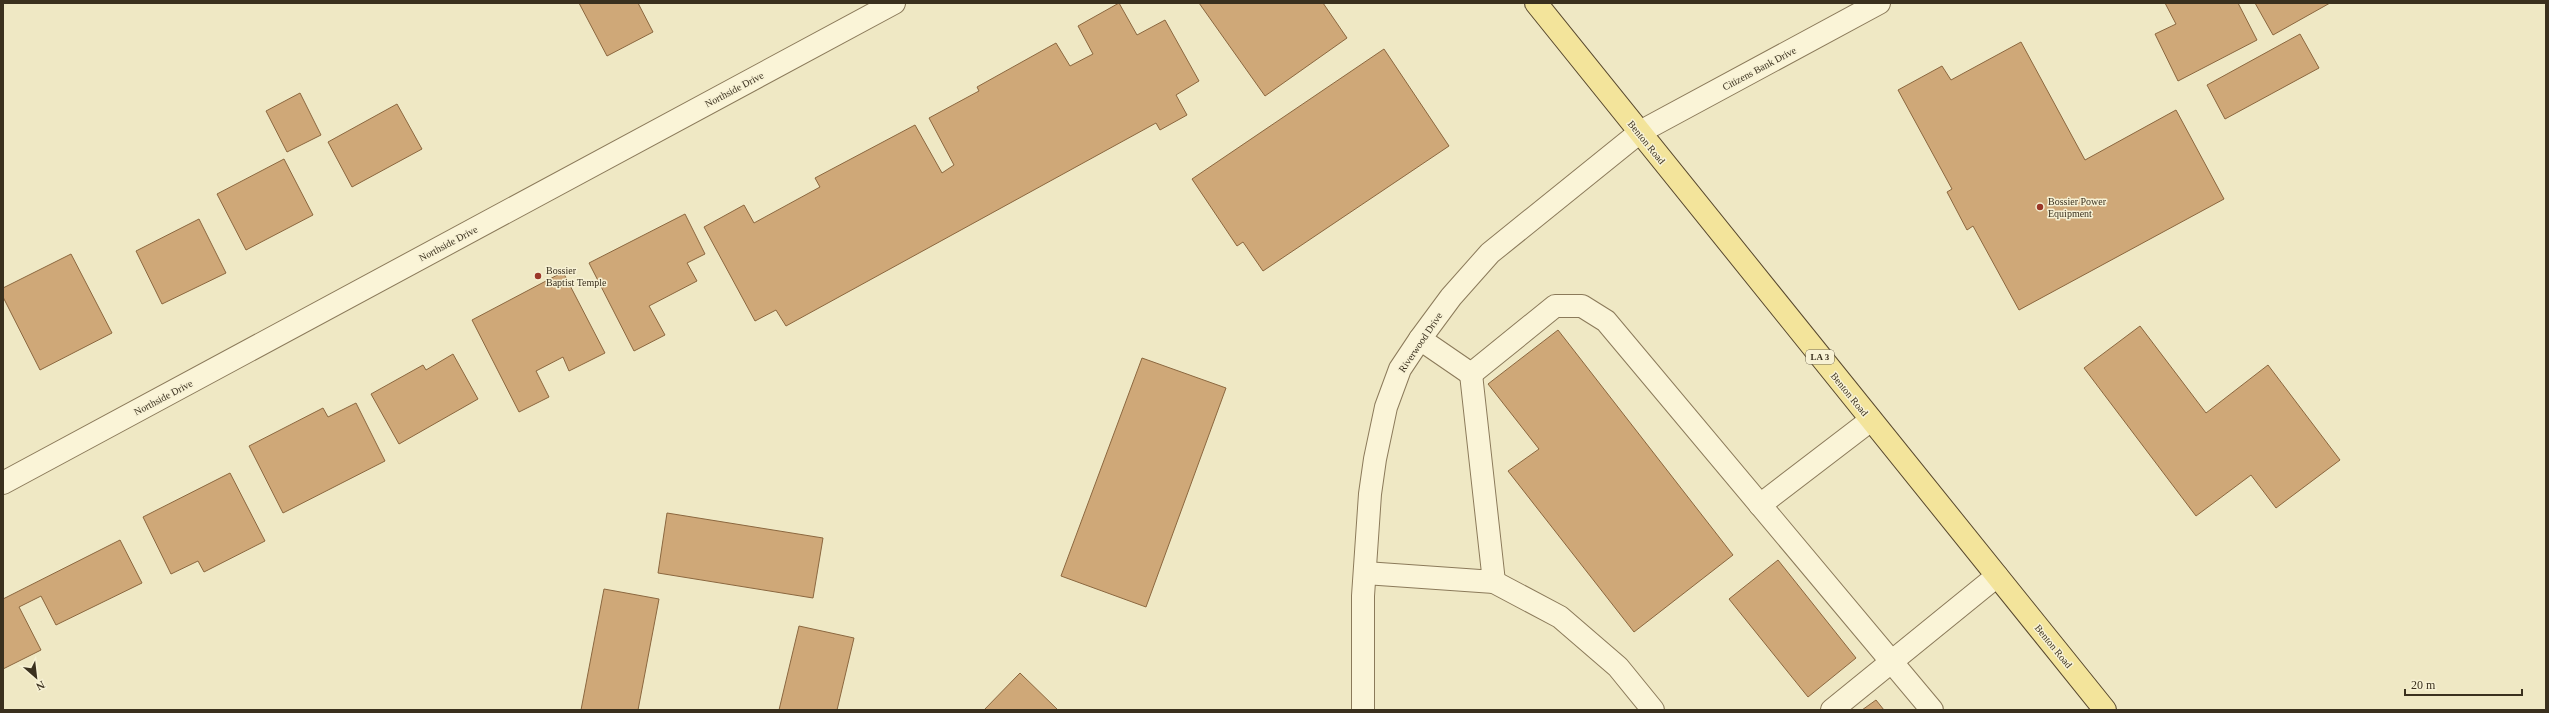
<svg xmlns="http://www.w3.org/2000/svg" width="2549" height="713" viewBox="0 0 2549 713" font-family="Georgia,serif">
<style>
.building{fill:#cfa878;stroke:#8b673f}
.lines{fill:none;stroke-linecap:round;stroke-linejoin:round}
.minor-casing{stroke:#8b7a5a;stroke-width:24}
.major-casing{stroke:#58482e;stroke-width:24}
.minor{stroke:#faf4d7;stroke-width:22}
.major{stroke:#f3e49b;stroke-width:22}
.poi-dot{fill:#9b3728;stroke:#f7f1d4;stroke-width:1.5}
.labels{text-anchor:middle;stroke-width:3;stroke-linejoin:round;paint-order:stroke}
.shield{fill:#f7f1d4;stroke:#736a55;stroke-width:1}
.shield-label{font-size:9px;font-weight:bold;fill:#3a301e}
.street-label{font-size:10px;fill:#3a301e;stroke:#f7f1d4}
.poi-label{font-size:10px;fill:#3a301e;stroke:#f7f1d4;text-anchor:start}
</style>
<rect width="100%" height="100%" fill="#efe8c4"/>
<g class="building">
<polygon points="579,3 638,3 653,32 607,56"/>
<polygon points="1119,3 1137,35 1165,20 1199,81 1176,95 1187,115 1160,130 1156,123 786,326 776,310 755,321 704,227 744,205 754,223 820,187 815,178 915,125 942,173 954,165 929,118 979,91 977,87 1056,43 1070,66 1093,54 1078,26"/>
<polygon points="1199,3 1323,3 1347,38 1265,96"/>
<polygon points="2165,3 2238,3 2257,40 2178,81 2155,34 2176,24"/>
<polygon points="2255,3 2330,3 2273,35"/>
<polygon points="2300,34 2319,68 2225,119 2207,85"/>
<polygon points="2021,42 2085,160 2176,110 2224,199 2019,310 1973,226 1967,230 1947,192 1952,189 1898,90 1942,66 1951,80"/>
<polygon points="1384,49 1449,146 1263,271 1243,242 1237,246 1192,179"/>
<polygon points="300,93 321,135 287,152 266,111"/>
<polygon points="397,104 422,149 352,187 328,142"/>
<polygon points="284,159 313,215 246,250 217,194"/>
<polygon points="685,214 705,254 687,263 697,281 649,306 665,335 634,351 589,263"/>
<polygon points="199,219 226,273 162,304 136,251"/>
<polygon points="71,254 112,333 40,370 3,297 3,288"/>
<polygon points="563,272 605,353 569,371 563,357 536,371 549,397 519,412 472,320"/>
<polygon points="2140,326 2206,413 2268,365 2340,460 2276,508 2251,475 2196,516 2084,368"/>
<polygon points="1558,330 1733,555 1634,632 1508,471 1539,449 1488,384"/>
<polygon points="453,354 478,399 399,444 371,394 423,365 426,370"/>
<polygon points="1142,358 1226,388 1146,607 1061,576"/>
<polygon points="356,403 385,461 283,513 249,446 323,408 328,417"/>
<polygon points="230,473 265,541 204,572 198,561 171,574 143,517"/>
<polygon points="667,513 823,538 813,598 658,573"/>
<polygon points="120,540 142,583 56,625 41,596 19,607 41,650 3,669 3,599"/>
<polygon points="1778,560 1856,658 1808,697 1729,599"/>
<polygon points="604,589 659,599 638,710 581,710"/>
<polygon points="799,626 854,638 837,710 779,710"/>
<polygon points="1020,673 1058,710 984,710"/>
<polygon points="1876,700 1884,710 1862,710"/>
</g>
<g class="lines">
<g class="minor-casing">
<g id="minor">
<polyline points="1420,339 1471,374"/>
<polyline points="1471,374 1555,306 1582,306 1606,321 1932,710"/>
<polyline points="3,483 894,3"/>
<polyline points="1760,505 1871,420"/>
<polyline points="1365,573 1494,582 1471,374"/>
<polyline points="1494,582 1560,617 1618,667 1653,710"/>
<polyline points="1363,710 1363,596 1370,494 1375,459 1386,407 1400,369 1420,339 1451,297 1490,253 1640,132 1879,3"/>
<polyline points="1832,710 1997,576"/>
</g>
</g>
<g class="major-casing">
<polyline id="major" points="1536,3 2105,710"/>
</g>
<use href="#minor" class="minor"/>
<use href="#major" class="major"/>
</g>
<g class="poi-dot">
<circle cx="2040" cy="207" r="4"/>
<circle cx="538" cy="276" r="4"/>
</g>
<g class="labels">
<rect class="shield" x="1806" y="350" width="28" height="14" rx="3"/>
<g class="shield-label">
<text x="1820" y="360">LA 3</text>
</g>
<g class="street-label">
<text transform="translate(1759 68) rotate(-28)" y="4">Citizens Bank Drive</text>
<text transform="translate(734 89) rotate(-28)" y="4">Northside Drive</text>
<text transform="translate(1647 142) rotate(51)" y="4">Benton Road</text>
<text transform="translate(448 243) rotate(-28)" y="4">Northside Drive</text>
<text transform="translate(1420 342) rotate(-56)" y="4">Riverwood Drive</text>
<text transform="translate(1850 394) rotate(51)" y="4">Benton Road</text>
<text transform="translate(163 397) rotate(-28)" y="4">Northside Drive</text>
<text transform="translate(2054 646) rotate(51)" y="4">Benton Road</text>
</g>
<g class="poi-label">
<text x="2048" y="205">Bossier Power<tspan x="2048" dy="12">Equipment</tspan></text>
<text x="546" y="274">Bossier<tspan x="546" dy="12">Baptist Temple</tspan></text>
</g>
</g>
<rect width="2549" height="713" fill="none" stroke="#3a301e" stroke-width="8"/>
<g transform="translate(36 677) rotate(152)" stroke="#f7f1d4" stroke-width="3" paint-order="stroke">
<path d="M0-3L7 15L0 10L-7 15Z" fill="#3a301e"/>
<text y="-6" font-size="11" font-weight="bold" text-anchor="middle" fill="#3a301e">N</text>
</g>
<path d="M2405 689v6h117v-6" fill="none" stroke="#3a301e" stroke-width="2"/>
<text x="2411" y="689" font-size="12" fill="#3a301e" stroke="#f7f1d4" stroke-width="3" paint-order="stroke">20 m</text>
</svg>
